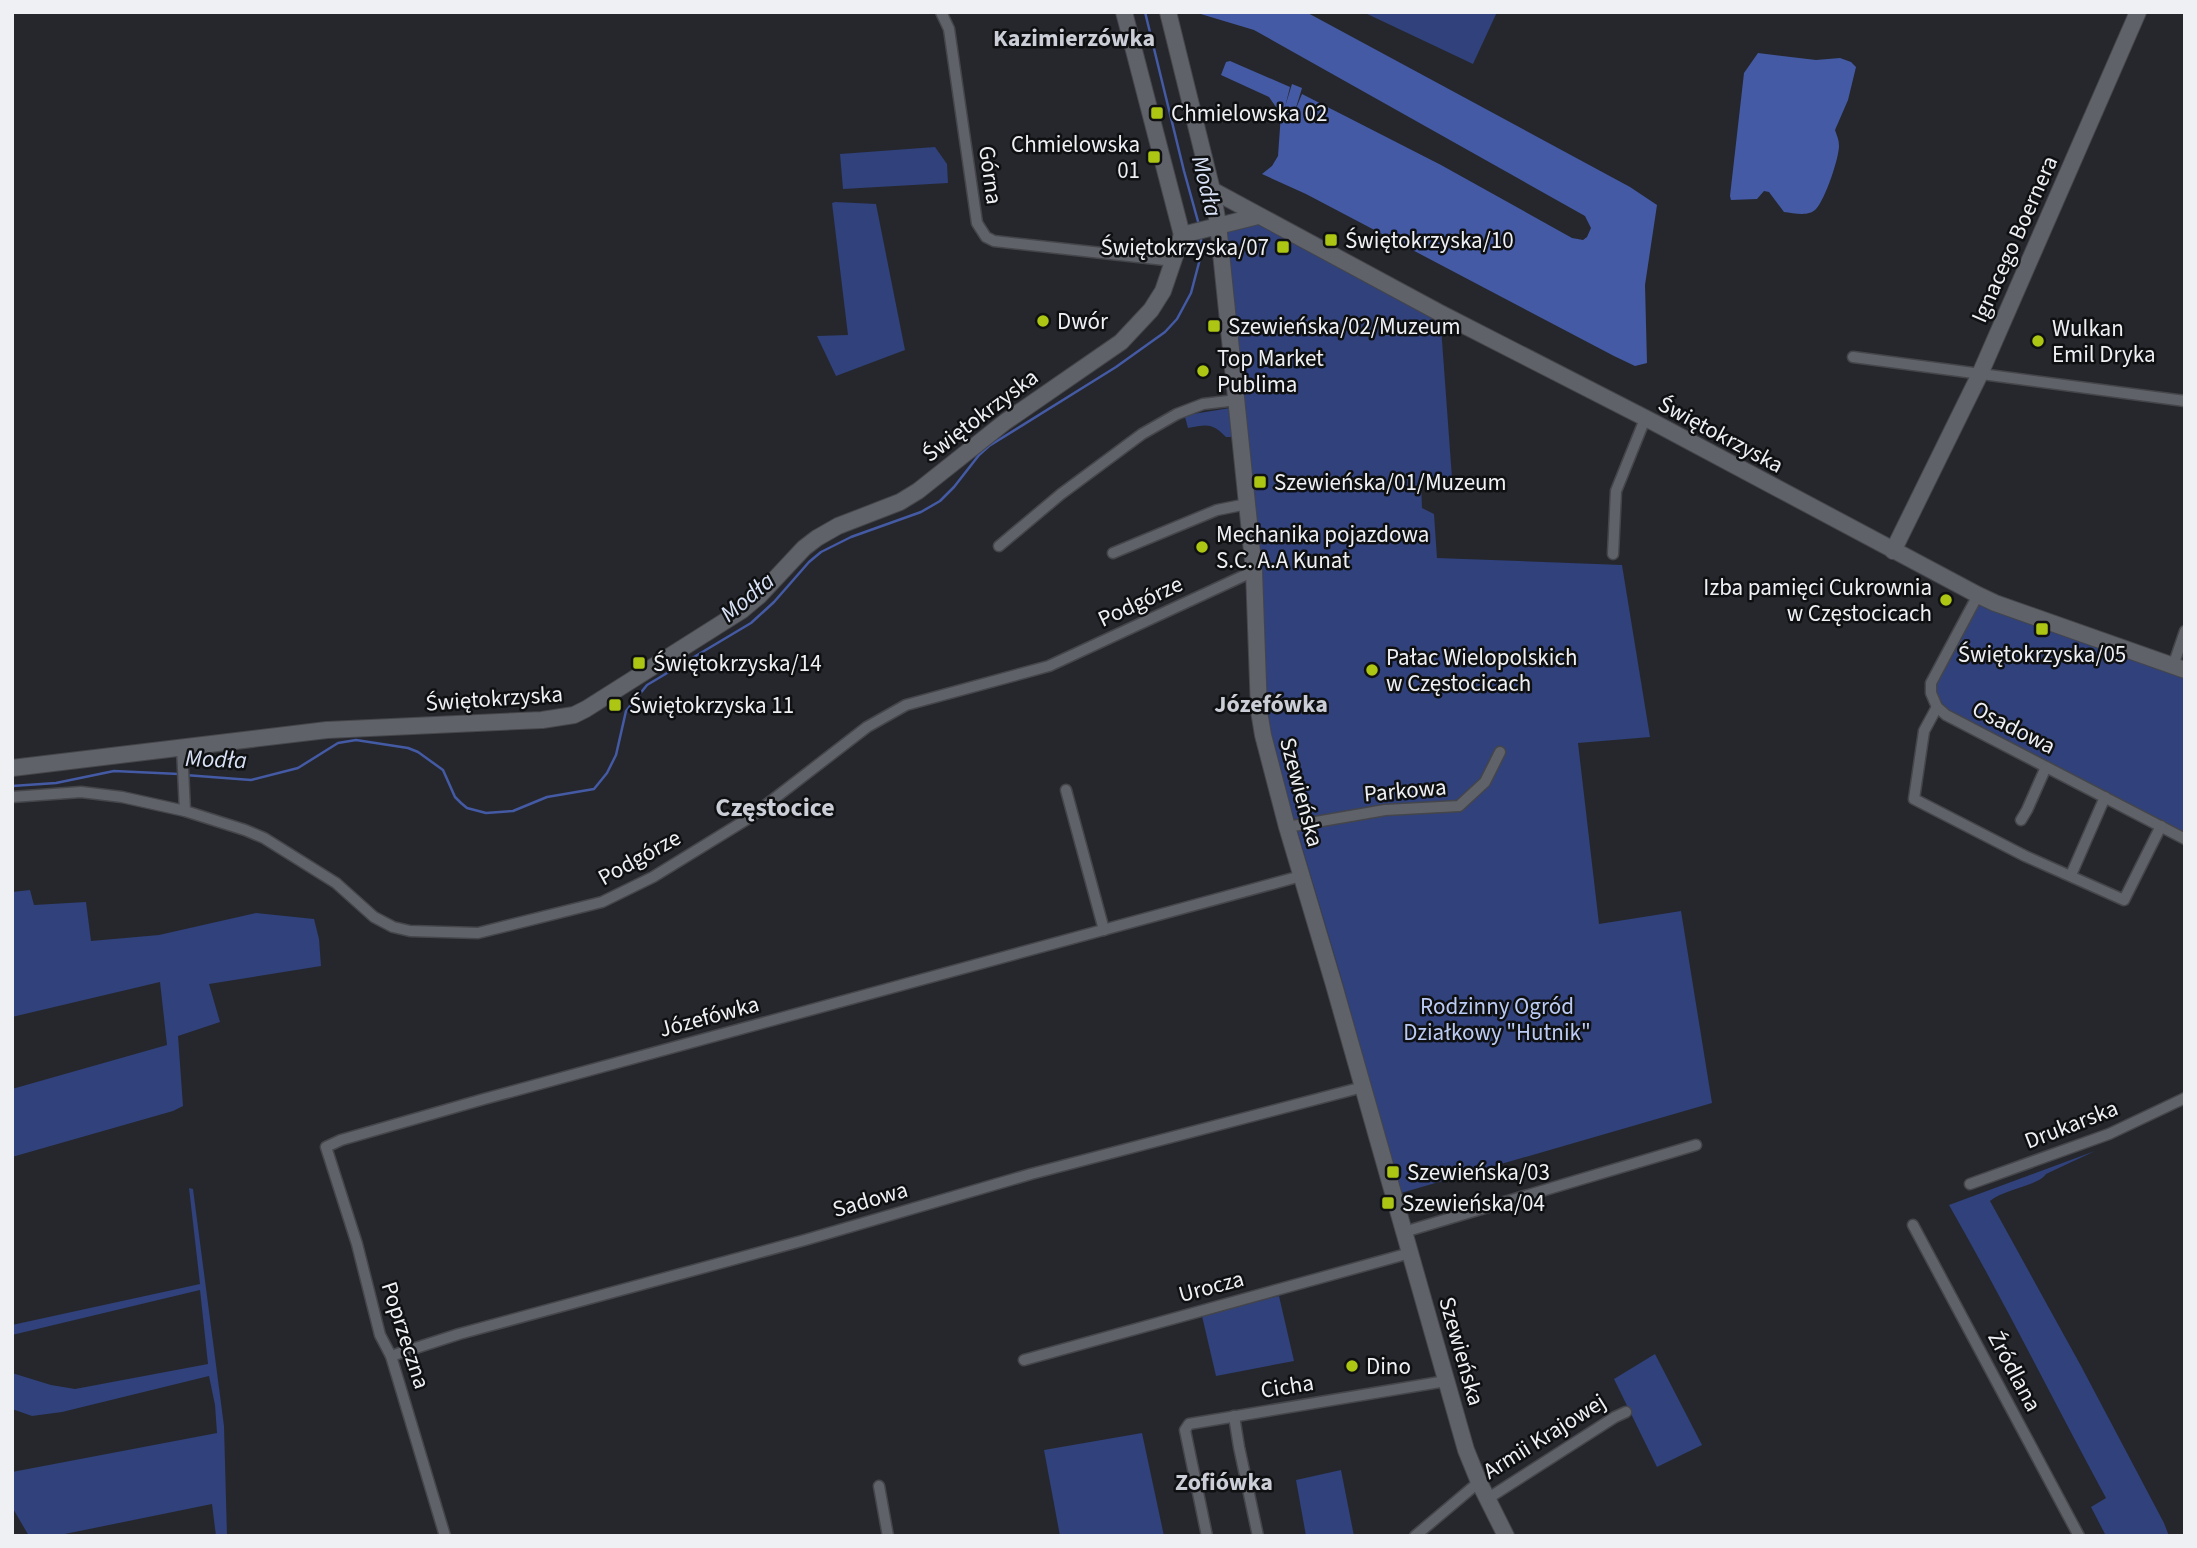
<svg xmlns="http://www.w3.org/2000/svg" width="2197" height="1548" viewBox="0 0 2197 1548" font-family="'Source Sans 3',sans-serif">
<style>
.green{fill:#30417b}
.water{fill:#445aa5}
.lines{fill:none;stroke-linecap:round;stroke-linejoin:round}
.stream{stroke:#445aa5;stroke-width:2.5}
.street-casing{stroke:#44464b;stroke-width:13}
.secondary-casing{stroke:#44464b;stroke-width:18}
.street{stroke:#606269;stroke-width:10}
.secondary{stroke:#606269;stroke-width:16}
.poi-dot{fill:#acc613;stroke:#0f1012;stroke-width:2.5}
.labels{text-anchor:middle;stroke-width:5;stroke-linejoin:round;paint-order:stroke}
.poi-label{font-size:23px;fill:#eef0f4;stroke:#0f1012;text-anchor:start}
.street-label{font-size:23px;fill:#eef0f4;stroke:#0f1012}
.park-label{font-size:23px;fill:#bbcbf4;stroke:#0f1012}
.neighbourhood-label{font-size:24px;font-weight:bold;fill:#cbced6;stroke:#0f1012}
.water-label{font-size:24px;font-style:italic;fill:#d9e2f7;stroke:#0f1012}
.quarter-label{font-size:26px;font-weight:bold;fill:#cbced6;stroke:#0f1012}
</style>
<rect width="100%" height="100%" fill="#25272c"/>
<g class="green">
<polygon points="1363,12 1497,12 1473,64"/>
<polygon points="935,147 947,164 948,183 843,189 840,154"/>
<polygon points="835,202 876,204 905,350 836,376 817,336 848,335 832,203"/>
<polygon points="1258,216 1362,269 1440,313 1452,478 1421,481 1422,508 1434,514 1437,558 1622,565 1650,737 1578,743 1599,924 1681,911 1712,1103 1401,1193 1340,974 1297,830 1384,814 1462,808 1459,806 1385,810 1287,827 1263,736 1259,711 1254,571 1218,224"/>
<path d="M 1230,408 L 1233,437 L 1226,437 C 1212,423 1208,424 1188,428 L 1185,417 L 1193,414 Z"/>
<polygon points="1978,595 2185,670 2185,839 1937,707 1934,674"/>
<polygon points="30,890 34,905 86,902 91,941 159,935 256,913 314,919 319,939 321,966 209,984 220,1022 178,1036 183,1106 173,1111 12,1157 12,1089 167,1045 160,982 12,1017 12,892"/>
<path d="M 2095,1151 L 2046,1174 C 2038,1186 2006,1188 1990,1201 L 2081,1366 L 2164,1523 L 2169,1536 L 2106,1536 L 2091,1507 L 2106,1498 C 2053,1400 2004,1301 1949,1205 Z"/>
<polygon points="189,1188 193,1189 224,1426 227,1536 216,1536 212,1504 55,1536 29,1536 12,1507 12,1472 217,1433 215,1405 209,1376 62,1412 32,1416 12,1409 12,1373 51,1385 75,1389 208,1364 200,1290 12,1335 12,1325 200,1284"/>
<polygon points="1279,1296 1294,1361 1216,1376 1202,1316"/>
<polygon points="1655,1354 1702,1445 1657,1467 1614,1379"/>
<polygon points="1142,1433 1164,1536 1060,1536 1044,1450"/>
<polygon points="1341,1470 1354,1536 1306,1536 1296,1480"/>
</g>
<g class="water">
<polygon points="1194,12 1306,12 1630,187 1657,205 1645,285 1647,363 1635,366 1614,356 1306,194 1262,174 1272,166 1278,156 1281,114 1269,97 1221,75 1226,62 1230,61 1290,87 1285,107 1292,84 1302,88 1295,111 1302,94 1441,165 1572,238 1583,240 1587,237 1591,228 1585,216 1254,30"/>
<path d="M 1758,53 L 1816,60 L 1840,58 L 1851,62 L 1856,67 L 1848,100 L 1835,130 C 1837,136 1839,140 1839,146 C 1839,158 1825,200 1816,209 C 1809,217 1794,213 1784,212 L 1769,192 L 1764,191 L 1757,199 L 1731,200 L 1730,196 L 1744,73 Z"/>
</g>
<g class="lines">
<g class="stream">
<polyline points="1145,12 1184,171 1199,225"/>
<polyline points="185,775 251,780 298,768 338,743 356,740 408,748 418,752 443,770 455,797 461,803 467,808 486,813 513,811 547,797 594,789 607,773 616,755 626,711 647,685 751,623 774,602 809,562 821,552 851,537 921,512 940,501 954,487 979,455 989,446 1116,367 1165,332 1177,319 1191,293 1201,255 1201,235"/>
<polyline points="12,786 56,783 114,771 179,774"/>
</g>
<g class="street-casing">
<g id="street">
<polyline points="941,12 949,29 977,223 986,237 994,241 1174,261"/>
<polyline points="1853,357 2185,401"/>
<polyline points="999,546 1061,494 1142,434 1177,414 1203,404 1237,400"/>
<polyline points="1113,553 1217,510 1247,504"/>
<polyline points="1613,554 1616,491 1645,419"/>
<polyline points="1978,595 1931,683 1931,693 1937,707 1946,715 2185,839"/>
<polyline points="2173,666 2185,631"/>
<polyline points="1937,707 1924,731 1914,799 2025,856 2124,900 2161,826"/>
<polyline points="182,748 185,811"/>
<polyline points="1066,790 1104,930"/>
<polyline points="12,797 81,792 122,797 185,811 245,830 264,838 336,883 374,917 393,927 410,931 478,933 602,902 653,877 749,818 867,727 906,705 1049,666 1254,571"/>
<polyline points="2021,820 2027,810 2046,767"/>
<polyline points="1287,827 1385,810 1459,806 1485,782 1500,752"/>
<polyline points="2071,875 2105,797"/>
<polyline points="1970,1184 2109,1134 2185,1098"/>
<polyline points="1913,1225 2079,1536"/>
<polyline points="1404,1232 1696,1145"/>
<polyline points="391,1356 459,1334 805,1240 1031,1174 1363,1087"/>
<polyline points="1024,1360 1410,1253"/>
<polyline points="1234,1416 1239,1447 1258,1536"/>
<polyline points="879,1486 888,1536"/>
<polyline points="1487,1499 1615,1417 1626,1412"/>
<polyline points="445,1536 391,1356 380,1335 357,1244 326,1147 341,1140 484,1099 1301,876"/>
<polyline points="1207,1536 1186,1435 1185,1430 1189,1424 1446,1381"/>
<polyline points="1415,1536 1479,1482"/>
</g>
</g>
<g class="secondary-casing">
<g id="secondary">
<polyline points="1124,12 1182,235"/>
<polyline points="1168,12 1212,190 1218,224 1254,571 1259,711 1263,735 1287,827 1334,985 1466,1450 1479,1482 1506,1536"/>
<polyline points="1212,190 1440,313 1655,423 1978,595 1995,603 2185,670"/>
<polyline points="1182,235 1258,216"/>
<polyline points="1893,551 1980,374 2138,12"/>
<polyline points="12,768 327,730 542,720 574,715 586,709 741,611 759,596 804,548 817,538 838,526 900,502 918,491 1005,422 1121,342 1151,310 1163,291 1182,235"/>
</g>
</g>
<use href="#street" class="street"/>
<use href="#secondary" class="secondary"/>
</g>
<g class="poi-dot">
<rect x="1150" y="106" width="14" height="14" rx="3.5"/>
<rect x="1147" y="150" width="14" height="14" rx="3.5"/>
<rect x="1324" y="233" width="14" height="14" rx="3.5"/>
<rect x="1276" y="240" width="14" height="14" rx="3.5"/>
<circle cx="1043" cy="321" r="7"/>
<rect x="1207" y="319" width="14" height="14" rx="3.5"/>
<circle cx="2038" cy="341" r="7"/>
<circle cx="1203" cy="371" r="7"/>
<rect x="1253" y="475" width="14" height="14" rx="3.5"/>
<circle cx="1202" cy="547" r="7"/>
<circle cx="1946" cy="600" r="7"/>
<rect x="2035" y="622" width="14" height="14" rx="3.5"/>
<rect x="632" y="656" width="14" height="14" rx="3.5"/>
<circle cx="1372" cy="670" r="7"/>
<rect x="608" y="698" width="14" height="14" rx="3.5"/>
<rect x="1386" y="1165" width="14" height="14" rx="3.5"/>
<rect x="1381" y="1196" width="14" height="14" rx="3.5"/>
<circle cx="1352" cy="1366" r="7"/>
</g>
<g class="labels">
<g class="poi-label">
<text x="1171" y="121">Chmielowska 02</text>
<text x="1140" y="152" text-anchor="end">Chmielowska<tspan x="1140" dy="26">01</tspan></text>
<text x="1345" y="248">Świętokrzyska/10</text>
<text x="1269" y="255" text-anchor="end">Świętokrzyska/07</text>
<text x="1057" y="329">Dwór</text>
<text x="1228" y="334">Szewieńska/02/Muzeum</text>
<text x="2052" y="336">Wulkan<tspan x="2052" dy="26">Emil Dryka</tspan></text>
<text x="1217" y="366">Top Market<tspan x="1217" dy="26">Publima</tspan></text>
<text x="1274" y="490">Szewieńska/01/Muzeum</text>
<text x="1216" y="542">Mechanika pojazdowa<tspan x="1216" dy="26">S.C. A.A Kunat</tspan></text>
<text x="1932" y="595" text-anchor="end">Izba pamięci Cukrownia<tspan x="1932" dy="26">w Częstocicach</tspan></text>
<text x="2042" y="662" text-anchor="middle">Świętokrzyska/05</text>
<text x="1386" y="665">Pałac Wielopolskich<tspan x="1386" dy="26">w Częstocicach</tspan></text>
<text x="653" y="671">Świętokrzyska/14</text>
<text x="629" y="713">Świętokrzyska 11</text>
<text x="1407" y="1180">Szewieńska/03</text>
<text x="1402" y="1211">Szewieńska/04</text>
<text x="1366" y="1374">Dino</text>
</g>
<g class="street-label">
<text transform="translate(991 175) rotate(82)" y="8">Górna</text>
<text transform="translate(2014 239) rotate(-66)" y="8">Ignacego Boernera</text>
<text transform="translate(980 415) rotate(-37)" y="8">Świętokrzyska</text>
<text transform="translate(1721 434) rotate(28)" y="8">Świętokrzyska</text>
<text transform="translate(1140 601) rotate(-25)" y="8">Podgórze</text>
<text transform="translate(494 698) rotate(-4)" y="8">Świętokrzyska</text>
<text transform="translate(2014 727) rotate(27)" y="8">Osadowa</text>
<text transform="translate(1405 790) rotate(-5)" y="8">Parkowa</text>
<text transform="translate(1302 792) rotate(75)" y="8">Szewieńska</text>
<text transform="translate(639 857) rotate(-29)" y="8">Podgórze</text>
<text transform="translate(709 1016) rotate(-15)" y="8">Józefówka</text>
<text transform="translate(2071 1124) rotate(-21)" y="8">Drukarska</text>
<text transform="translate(870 1199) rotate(-16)" y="8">Sadowa</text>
<text transform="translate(1211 1286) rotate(-15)" y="8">Urocza</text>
<text transform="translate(406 1335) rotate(72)" y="8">Poprzeczna</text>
<text transform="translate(1462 1351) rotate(74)" y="8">Szewieńska</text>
<text transform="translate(2015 1371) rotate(62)" y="8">Źródlana</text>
<text transform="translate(1287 1386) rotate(-9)" y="8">Cicha</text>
<text transform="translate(1544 1436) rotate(-32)" y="8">Armii Krajowej</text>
</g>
<g class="park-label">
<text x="1497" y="1014">Rodzinny Ogród<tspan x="1497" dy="26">Działkowy "Hutnik"</tspan></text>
</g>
<g class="neighbourhood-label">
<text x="1074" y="46">Kazimierzówka</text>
<text x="1271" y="712">Józefówka</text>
<text x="1224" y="1490">Zofiówka</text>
</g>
<g class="water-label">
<text transform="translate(1207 186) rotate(76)" y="8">Modła</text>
<text transform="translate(747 597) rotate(-40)" y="8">Modła</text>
<text transform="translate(216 759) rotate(2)" y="8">Modła</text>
</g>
<g class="quarter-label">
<text x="775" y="816">Częstocice</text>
</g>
</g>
<rect width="2197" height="1548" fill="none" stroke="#eef0f4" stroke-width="28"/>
</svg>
